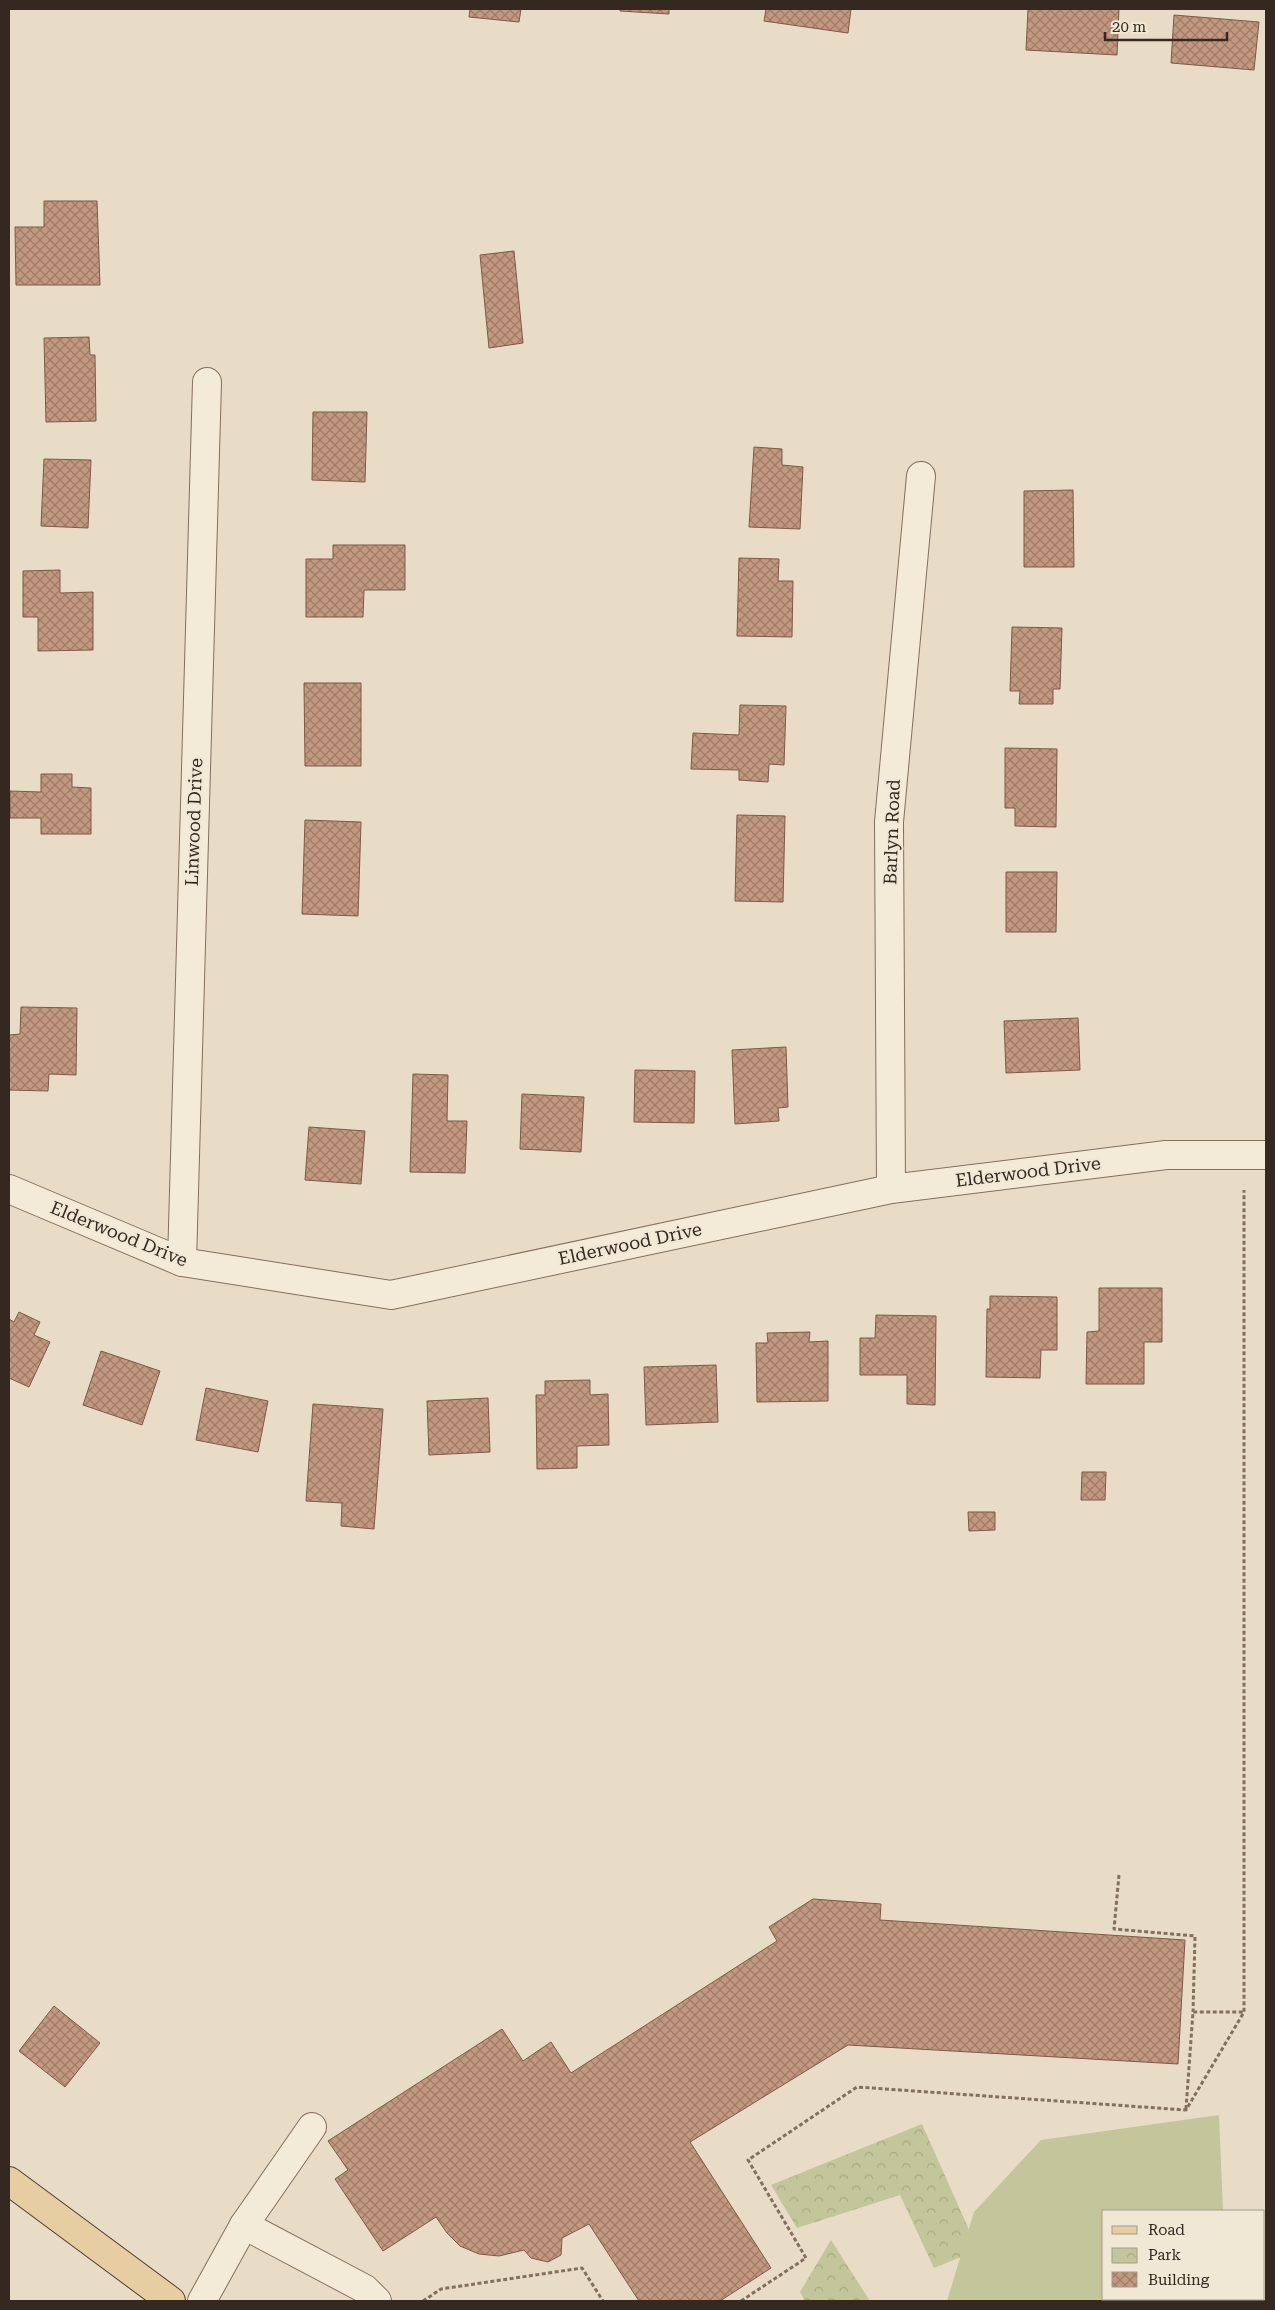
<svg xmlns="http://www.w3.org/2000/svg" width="1275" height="2310" viewBox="0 0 1275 2310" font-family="'Roboto Serif',serif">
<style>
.park{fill:url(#park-crowns)}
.pitch{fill:#c3c59b}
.building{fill:url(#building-cross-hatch);stroke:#7e5947}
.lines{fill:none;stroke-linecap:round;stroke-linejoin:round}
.minor-casing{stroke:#826f5e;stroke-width:30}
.major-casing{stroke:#503e31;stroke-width:30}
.path{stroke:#826f5e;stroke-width:3;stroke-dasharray:4 2.5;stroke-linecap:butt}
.minor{stroke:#f4ead8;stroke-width:28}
.major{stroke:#e7cea2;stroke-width:28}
.labels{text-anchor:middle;stroke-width:4;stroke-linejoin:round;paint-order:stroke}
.street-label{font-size:18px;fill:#342820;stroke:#f1e7d5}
</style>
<defs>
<pattern id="park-crowns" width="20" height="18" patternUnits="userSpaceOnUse" patternTransform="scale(1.25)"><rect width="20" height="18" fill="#c3c59b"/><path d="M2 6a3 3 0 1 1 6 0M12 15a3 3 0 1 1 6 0" fill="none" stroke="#a8a985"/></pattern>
<pattern id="building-cross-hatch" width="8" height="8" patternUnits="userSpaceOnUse" patternTransform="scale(1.25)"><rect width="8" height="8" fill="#c29880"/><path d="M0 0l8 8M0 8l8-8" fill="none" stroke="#9e7c68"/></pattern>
</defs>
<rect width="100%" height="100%" fill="#e9dcc6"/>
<g class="park">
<polygon points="922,2124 978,2250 934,2268 900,2195 797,2228 771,2185"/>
<polygon points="831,2240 870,2301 805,2301 800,2292"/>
</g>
<polygon class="pitch" points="1219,2115 1223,2211 1104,2211 1104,2299 1227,2299 1227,2301 947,2301 974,2212 1041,2140"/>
<g class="building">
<polygon points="470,9 521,9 519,22 469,17"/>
<polygon points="620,9 669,9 669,14 620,11"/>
<polygon points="766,9 851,9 848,33 764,21"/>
<polygon points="1028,9 1119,9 1117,55 1026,50"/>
<polygon points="1174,15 1259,22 1254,70 1171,63"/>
<polygon points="44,201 97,201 100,285 16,285 15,227 44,227"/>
<polygon points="514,251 523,343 489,348 480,255"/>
<polygon points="89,337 90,355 95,355 96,421 46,422 44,338"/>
<polygon points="313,412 367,412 365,482 312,480"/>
<polygon points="754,447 782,449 782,465 803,467 800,529 749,527"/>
<polygon points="44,459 91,460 88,528 41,526"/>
<polygon points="1073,490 1074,567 1024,567 1024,491"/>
<polygon points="333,545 405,545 405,590 364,590 363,617 306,617 306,559 333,559"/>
<polygon points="739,558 779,559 778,581 793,581 792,637 737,636"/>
<polygon points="60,570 60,593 93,592 93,650 38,651 38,617 23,617 23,571"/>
<polygon points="1012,627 1062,628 1060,689 1053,689 1053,704 1019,704 1020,691 1010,691"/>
<polygon points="304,683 361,683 361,766 305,766"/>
<polygon points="740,705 786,706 784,765 769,764 768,782 739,780 739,770 691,769 693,733 739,735"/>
<polygon points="1005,748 1057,749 1056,827 1015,826 1015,808 1005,808"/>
<polygon points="41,774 72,774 72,787 91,788 91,834 41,834 41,818 10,818 10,791 41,792"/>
<polygon points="737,815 785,816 783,902 735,901"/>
<polygon points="305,820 361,822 358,916 302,914"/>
<polygon points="1006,872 1057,872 1056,932 1006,932"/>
<polygon points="21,1007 77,1008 76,1075 49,1074 48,1091 9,1090 9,1035 20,1034"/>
<polygon points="1078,1018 1080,1070 1006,1073 1004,1021"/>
<polygon points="786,1047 788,1107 778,1108 779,1121 735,1124 732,1050"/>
<polygon points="635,1070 695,1071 694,1123 634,1122"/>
<polygon points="413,1074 448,1075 447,1121 467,1121 465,1173 410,1172"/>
<polygon points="522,1094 584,1097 581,1152 520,1149"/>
<polygon points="309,1127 365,1131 361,1184 305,1180"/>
<polygon points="1099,1288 1162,1288 1162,1342 1144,1342 1144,1384 1086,1384 1087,1332 1099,1331"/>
<polygon points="990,1296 1057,1297 1057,1350 1041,1350 1040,1378 986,1377 987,1309 990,1309"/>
<polygon points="19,1312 40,1322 34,1335 50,1342 29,1387 9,1378 9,1319 14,1322"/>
<polygon points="876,1315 936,1316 935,1405 907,1404 907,1375 860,1375 860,1338 875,1338"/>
<polygon points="810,1332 809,1342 828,1341 828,1401 757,1402 756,1343 768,1343 767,1333"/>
<polygon points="101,1351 160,1371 142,1425 83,1405"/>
<polygon points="716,1365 718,1422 646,1425 644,1367"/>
<polygon points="590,1380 590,1395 608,1394 609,1445 577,1446 577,1468 537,1469 536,1395 545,1395 545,1381"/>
<polygon points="206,1388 268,1401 258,1452 196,1440"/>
<polygon points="488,1398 490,1452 429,1455 427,1401"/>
<polygon points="313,1404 383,1409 374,1529 341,1526 342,1503 306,1501"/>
<polygon points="1082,1472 1106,1472 1105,1500 1081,1500"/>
<polygon points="968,1512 995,1512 995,1530 969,1531"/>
<polygon points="813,1899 881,1904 880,1920 1185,1940 1178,2064 848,2045 690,2142 771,2268 720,2301 639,2301 589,2224 562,2238 561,2255 548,2262 531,2258 524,2250 499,2256 479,2254 460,2246 447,2233 436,2217 383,2251 335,2179 348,2170 328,2141 502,2029 523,2061 551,2042 571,2073 777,1941 769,1927"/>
<polygon points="54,2006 100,2043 65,2087 19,2051"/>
</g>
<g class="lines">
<g class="minor-casing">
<g id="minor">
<polyline points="9,1189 182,1262 391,1295 891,1189 1166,1155 1266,1155"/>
<polyline points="891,1189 889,822 921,476"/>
<polyline points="182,1262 207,382"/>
<polyline points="244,2225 365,2289 377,2301"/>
<polyline points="202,2301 244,2225 312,2127"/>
</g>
</g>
<g class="major-casing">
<polyline id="major" points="9,2181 171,2301"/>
</g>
<g class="path">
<polyline points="1119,1875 1114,1929 1195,1936 1193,2012"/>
<polyline points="1186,2109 1193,2012 1244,2012"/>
<polyline points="423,2301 441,2289 582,2268 603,2301"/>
<polyline points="741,2301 806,2258 748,2160 857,2087 1186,2110 1244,2012 1244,1190"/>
</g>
<use href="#minor" class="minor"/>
<use href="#major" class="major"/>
</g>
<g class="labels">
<g class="street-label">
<text transform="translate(194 822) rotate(-88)" y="6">Linwood Drive</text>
<text transform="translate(892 832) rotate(-88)" y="6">Barlyn Road</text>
<text transform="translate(1028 1172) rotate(-7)" y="6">Elderwood Drive</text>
<text transform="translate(119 1234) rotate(22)" y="6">Elderwood Drive</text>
<text transform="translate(630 1244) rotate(-12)" y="6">Elderwood Drive</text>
</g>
</g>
<rect width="1275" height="2310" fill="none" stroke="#342820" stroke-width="20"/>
<rect x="1102" y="2210" width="162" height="90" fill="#f1e7d5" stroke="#a59b8d"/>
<rect x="1112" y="2226" width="25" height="8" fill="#e7cea2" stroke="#a59b8d"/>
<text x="1148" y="2235" font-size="15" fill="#342820">Road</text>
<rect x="1112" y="2248" width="25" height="15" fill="url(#park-crowns)" stroke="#a59b8d"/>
<text x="1148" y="2260" font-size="15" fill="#342820">Park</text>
<rect x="1112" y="2272" width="25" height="15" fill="url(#building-cross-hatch)" stroke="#a59b8d"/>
<text x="1148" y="2285" font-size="15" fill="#342820">Building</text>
<path d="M1105 32v8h122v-8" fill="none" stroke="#342820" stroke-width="2.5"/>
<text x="1112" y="32" font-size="15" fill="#342820" stroke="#f1e7d5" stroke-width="4" paint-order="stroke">20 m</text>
</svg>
